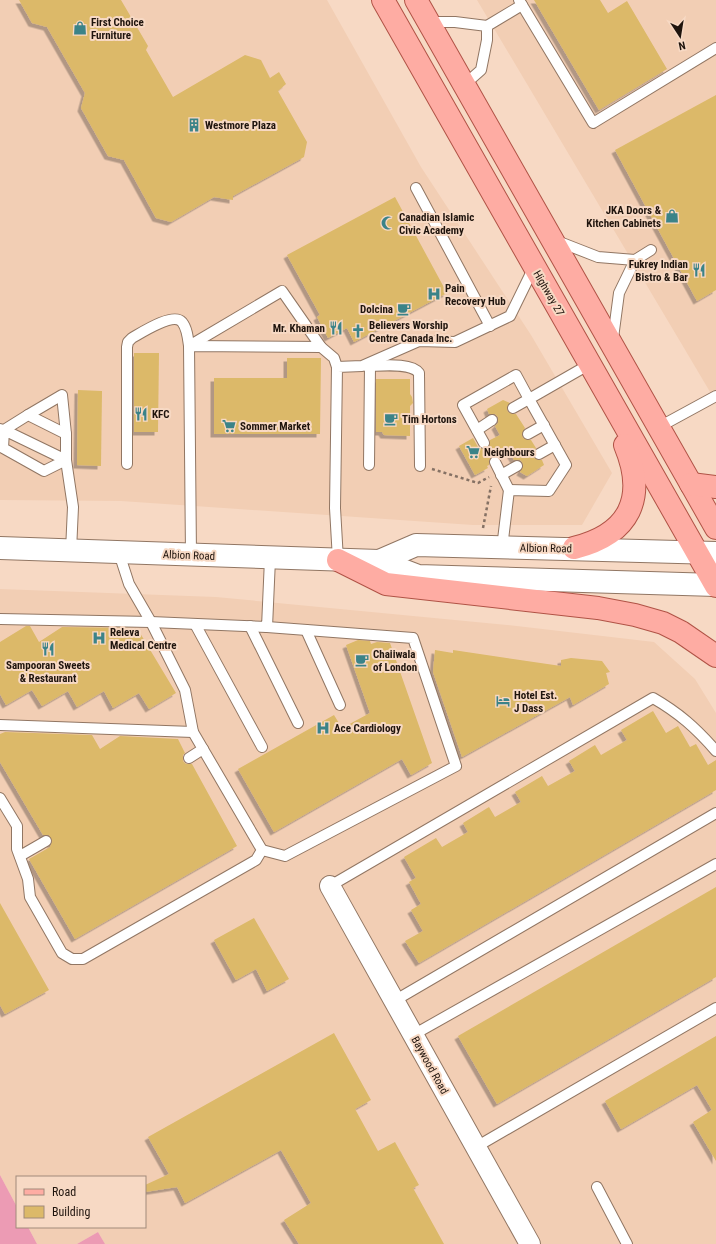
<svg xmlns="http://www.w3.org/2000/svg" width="716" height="1244" viewBox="0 0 716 1244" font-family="'Roboto Condensed',sans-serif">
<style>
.built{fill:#f2ceb4}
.green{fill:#ec9bb4}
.building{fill:#dcb969;filter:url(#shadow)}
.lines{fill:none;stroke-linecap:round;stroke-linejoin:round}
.lane-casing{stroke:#917663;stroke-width:12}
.street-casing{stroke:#917663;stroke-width:22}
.secondary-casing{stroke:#917663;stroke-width:24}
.primary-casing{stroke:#b05346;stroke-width:24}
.path{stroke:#857164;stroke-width:2.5;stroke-dasharray:3 3;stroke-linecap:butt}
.lane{stroke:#fff;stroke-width:10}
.street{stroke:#fff;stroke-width:20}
.secondary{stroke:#fff;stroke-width:22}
.primary{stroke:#feaca3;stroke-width:22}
.labels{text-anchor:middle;stroke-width:4;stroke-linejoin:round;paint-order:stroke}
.poi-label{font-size:11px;font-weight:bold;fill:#1f140d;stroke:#f7d9c4;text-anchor:start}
.street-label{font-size:11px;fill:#1f140d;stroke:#f7d9c4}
</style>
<defs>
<filter id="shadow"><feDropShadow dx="-3.5" dy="3.5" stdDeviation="0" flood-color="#0004"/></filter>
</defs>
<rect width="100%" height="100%" fill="#f7d9c4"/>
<g class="built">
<polygon points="0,0 327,0 421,167 531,335 612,473 582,525 473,525 121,501 0,500"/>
<polygon points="477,0 716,0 716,402 684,348"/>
<polygon points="0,589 216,597 507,625 654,642 695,679 716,713 716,1244 105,1244 98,1232 77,1244 37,1244 28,1227 145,1227 145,1177 17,1177 17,1207 0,1175"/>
</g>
<g class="green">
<polygon points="0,1175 17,1207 17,1227 28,1227 37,1244 0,1244"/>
<polygon points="98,1232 105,1244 77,1244"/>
</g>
<g class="building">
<polygon points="19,0 121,0 148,46 146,50 173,97 245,55 261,60 270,78 279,72 286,84 278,91 307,142 304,157 233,196 233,200 214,197 171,222 156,218 124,160 108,156 81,108 85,93 47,27 32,23"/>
<polygon points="534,0 600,0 608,13 627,1 667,69 599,110"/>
<polygon points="716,95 716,290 697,301 615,150"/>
<polygon points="395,197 447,293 354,342 347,328 328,338 317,317 320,315 287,255"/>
<polygon points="134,353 159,353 158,432 134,432"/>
<polygon points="287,358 321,358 320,434 214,434 214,378 287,378"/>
<polygon points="376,379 410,379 410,394 412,397 413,403 410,406 410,436 384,435 382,432 376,432"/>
<polygon points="78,390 102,391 101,466 77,465"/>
<polygon points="503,400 510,403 507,408 508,412 513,414 516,414 525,428 522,434 523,438 528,440 531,440 536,448 533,454 534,458 539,460 542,460 544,465 527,476 520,472 523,466 522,462 520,460 514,460 510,453 500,458 496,456 492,456 489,461 489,465 487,466 488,468 475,475 459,446 473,438 478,447 484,449 489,447 490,440 500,435 495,426 498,423 498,417 495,414 489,414 487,409"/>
<polygon points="26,626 30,626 39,642 62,627 137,628 176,693 149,709 139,693 113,708 104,691 77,707 68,691 42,706 32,690 6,705 0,694 0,642"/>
<polygon points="358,640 370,641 371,644 377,642 390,643 432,763 411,775 402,759 274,832 238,769 334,715 342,728 370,713 346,645"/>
<polygon points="435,650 453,653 453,650 561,666 561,660 571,658 602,661 610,672 606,673 609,684 573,705 570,697 462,757 433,672"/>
<polygon points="653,711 666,733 678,726 690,747 696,744 708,765 716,760 716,790 419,963 405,941 423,931 411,910 421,904 409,882 416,878 404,857 436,838 442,847 468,832 463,823 489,807 495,817 521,802 515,792 542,776 548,786 575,771 569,761 595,745 601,755 627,740 621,730"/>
<polygon points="5,732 92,735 100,749 120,736 178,739 185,753 183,755 183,761 186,764 192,764 237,846 75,939 29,859 50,847 52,841 49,835 43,835 0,762 0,734"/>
<polygon points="716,887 716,977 497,1104 458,1036"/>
<polygon points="0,903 49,990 5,1014 0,1005"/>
<polygon points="254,918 289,979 267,991 256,969 236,980 214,940"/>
<polygon points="334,1033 371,1100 355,1109 378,1151 395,1142 419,1185 413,1188 444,1244 299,1244 284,1220 311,1203 281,1150 185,1203 177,1187 145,1192 145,1185 169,1174 148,1137"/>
<polygon points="716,1036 716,1161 693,1122 712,1110 697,1085 621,1129 605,1101"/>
</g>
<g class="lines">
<g class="lane-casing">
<g id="lane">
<polyline points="519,0 593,123 716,48"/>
<polyline points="429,22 455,22 487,26 487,40 481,70 464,85"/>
<polyline points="487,26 522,5"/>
<polyline points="416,188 490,326"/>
<polyline points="557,241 598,257 635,260"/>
<polyline points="613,338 619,293 635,260 651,250"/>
<path d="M 366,366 C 380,366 411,362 419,373 L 420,466"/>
<polyline points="28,415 62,395 66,434"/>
<polyline points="659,427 716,396"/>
<polyline points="0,429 4,430 28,415 66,434 66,460 73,507 71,551"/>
<polygon points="4,430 66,460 44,471 3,448"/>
<polyline points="477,430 492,420"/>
<polyline points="528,434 544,425"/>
<polyline points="484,443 463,405 516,375 529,399 513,408"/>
<polyline points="539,454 555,445"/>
<polyline points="495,462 509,490"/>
<path d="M 127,464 L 127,347 L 128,342 L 132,338 C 141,333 173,312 182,322 C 187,328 188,338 189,346 L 282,291 L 321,347"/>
<polyline points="369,465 370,366"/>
<polyline points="501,475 517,466"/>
<polyline points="502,548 509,490 549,491 566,465 529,399 590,364"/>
<polyline points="191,555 189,346 321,347 334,358 337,367"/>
<polyline points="338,560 335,508 337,367 362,366 419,341 455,342 510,316 534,267"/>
<polyline points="0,619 151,622 267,627 270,559"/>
<polyline points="195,624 262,747"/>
<polyline points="250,626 298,723"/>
<polyline points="306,630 340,705"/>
<polyline points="0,725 193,732"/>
<polyline points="189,758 203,749"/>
<polyline points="0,798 17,826 17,849 28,879 30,897 62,953 72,959 83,959 256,860 262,850 193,732 185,690 151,622 129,584 119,553"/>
<polyline points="262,850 285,856 456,766 413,638 267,627"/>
<polyline points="20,856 46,841"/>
<path d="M 330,886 L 653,698 C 679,713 696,728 716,751"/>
<polyline points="394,1001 716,813"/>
<polyline points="413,1035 716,864"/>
<polyline points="476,1147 716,1008"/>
<polyline points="597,1187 627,1244"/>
</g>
</g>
<g class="street-casing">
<polyline id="street" points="330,886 530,1244"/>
</g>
<g class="secondary-casing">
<g id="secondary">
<polyline points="0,548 379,561 418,576 716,585"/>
<polyline points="379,561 416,545 716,553"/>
</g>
</g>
<g class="primary-casing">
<g id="primary">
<polyline points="383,0 716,586"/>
<polyline points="416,0 716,528"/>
<polyline points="691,484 716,487"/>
<path d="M 574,548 C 630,534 647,498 625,445"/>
<polyline points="338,560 386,584 598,608 635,615 663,623 681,632 716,656"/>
</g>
</g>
<g class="path">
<polyline points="432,469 478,483 489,477"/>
<polyline points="483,528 491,486"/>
</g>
<use href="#lane" class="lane"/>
<use href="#street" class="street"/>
<use href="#secondary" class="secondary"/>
<use href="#primary" class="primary"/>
</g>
<defs>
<g id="shop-bare" transform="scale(1.08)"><path d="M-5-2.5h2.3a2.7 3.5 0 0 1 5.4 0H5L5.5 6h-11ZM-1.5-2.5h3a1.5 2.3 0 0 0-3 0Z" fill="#3b8388" stroke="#f7d9c4" stroke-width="2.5" paint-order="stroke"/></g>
<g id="building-bare" transform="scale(1.08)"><path d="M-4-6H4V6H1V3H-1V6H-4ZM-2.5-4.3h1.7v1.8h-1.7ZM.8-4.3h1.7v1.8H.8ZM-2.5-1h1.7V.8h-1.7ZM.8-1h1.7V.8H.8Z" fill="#3b8388" stroke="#f7d9c4" stroke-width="2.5" paint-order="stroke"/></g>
<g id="mosque-bare" transform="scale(1.08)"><path d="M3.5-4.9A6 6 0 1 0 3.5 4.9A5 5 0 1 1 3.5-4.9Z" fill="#3b8388" stroke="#f7d9c4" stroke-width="2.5" paint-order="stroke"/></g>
<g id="restaurant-bare" transform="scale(1.08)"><path d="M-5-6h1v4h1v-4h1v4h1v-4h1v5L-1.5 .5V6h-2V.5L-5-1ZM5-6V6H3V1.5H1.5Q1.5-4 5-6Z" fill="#3b8388" stroke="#f7d9c4" stroke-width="2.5" paint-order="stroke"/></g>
<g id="hospital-bare" transform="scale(1.08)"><path d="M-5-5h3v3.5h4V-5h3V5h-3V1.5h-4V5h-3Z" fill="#3b8388" stroke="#f7d9c4" stroke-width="2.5" paint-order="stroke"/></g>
<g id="cafe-bare" transform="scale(1.08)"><path d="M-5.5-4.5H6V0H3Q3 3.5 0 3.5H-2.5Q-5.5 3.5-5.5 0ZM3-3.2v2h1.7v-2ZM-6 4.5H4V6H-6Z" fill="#3b8388" stroke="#f7d9c4" stroke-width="2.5" paint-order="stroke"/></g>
<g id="church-bare" transform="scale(1.08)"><path d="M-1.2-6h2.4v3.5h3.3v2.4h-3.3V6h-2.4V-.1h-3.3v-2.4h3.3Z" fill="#3b8388" stroke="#f7d9c4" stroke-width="2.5" paint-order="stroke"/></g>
<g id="supermarket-bare" transform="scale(1.08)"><path d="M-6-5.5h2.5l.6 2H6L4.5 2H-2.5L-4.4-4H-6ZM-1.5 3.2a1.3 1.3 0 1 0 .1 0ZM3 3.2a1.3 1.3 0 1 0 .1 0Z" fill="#3b8388" stroke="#f7d9c4" stroke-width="2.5" paint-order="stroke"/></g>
<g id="hotel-bare" transform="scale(1.08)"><path d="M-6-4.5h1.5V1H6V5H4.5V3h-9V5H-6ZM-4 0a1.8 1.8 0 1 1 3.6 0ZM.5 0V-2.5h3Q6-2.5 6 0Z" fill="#3b8388" stroke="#f7d9c4" stroke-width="2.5" paint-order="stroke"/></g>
</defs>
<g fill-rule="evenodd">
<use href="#shop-bare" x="80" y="28"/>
<use href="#building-bare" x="194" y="125"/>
<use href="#shop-bare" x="672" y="216"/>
<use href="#mosque-bare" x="388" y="223"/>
<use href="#restaurant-bare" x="699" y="270"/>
<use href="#hospital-bare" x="434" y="294"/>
<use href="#cafe-bare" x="404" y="309"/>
<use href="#restaurant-bare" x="336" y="328"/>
<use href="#church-bare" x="358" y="331"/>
<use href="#restaurant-bare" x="141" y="414"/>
<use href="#cafe-bare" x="391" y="419"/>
<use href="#supermarket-bare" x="229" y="426"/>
<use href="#supermarket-bare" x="473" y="452"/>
<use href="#hospital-bare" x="99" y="638"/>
<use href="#restaurant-bare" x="48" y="649"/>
<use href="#cafe-bare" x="362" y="660"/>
<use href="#hotel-bare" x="503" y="701"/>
<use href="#hospital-bare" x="323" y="728"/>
</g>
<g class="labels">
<g class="poi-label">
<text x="91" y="26">First Choice<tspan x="91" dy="13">Furniture</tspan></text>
<text x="205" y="129">Westmore Plaza</text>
<text x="661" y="214" text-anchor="end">JKA Doors &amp;<tspan x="661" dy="13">Kitchen Cabinets</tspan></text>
<text x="399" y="221">Canadian Islamic<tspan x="399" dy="13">Civic Academy</tspan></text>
<text x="688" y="268" text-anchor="end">Fukrey Indian<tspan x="688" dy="13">Bistro &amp; Bar</tspan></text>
<text x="445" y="292">Pain<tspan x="445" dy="13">Recovery Hub</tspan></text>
<text x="393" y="313" text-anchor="end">Dolcina</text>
<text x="369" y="329">Believers Worship<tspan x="369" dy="13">Centre Canada Inc.</tspan></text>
<text x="325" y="332" text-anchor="end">Mr. Khaman</text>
<text x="152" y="418">KFC</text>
<text x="402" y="423">Tim Hortons</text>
<text x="240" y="430">Sommer Market</text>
<text x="484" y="456">Neighbours</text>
<text x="110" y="636">Releva<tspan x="110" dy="13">Medical Centre</tspan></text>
<text x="373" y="658">Chaiiwala<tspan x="373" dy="13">of London</tspan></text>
<text x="48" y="669" text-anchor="middle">Sampooran Sweets<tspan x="48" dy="13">&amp; Restaurant</tspan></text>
<text x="514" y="699">Hotel Est.<tspan x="514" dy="13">J Dass</tspan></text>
<text x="334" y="732">Ace Cardiology</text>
</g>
<g class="street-label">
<text transform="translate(549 293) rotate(60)" y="4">Highway 27</text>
<text transform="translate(546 548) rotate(1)" y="4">Albion Road</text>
<text transform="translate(189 555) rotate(2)" y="4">Albion Road</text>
<text transform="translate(430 1065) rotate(61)" y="4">Baywood Road</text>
</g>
</g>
<rect x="16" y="1176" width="130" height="52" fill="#f7d9c4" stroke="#a18a7b"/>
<rect x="24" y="1189" width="20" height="6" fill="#feaca3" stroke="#a18a7b"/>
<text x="52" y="1196" font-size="12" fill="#1f140d">Road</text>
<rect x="24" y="1206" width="20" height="12" fill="#dcb969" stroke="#a18a7b"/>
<text x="52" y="1216" font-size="12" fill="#1f140d">Building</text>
<g transform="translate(680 36) rotate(168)" stroke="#f7d9c4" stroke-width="3" paint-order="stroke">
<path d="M0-3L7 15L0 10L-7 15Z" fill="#1f140d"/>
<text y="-6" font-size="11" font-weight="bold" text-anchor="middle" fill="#1f140d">N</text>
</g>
</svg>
